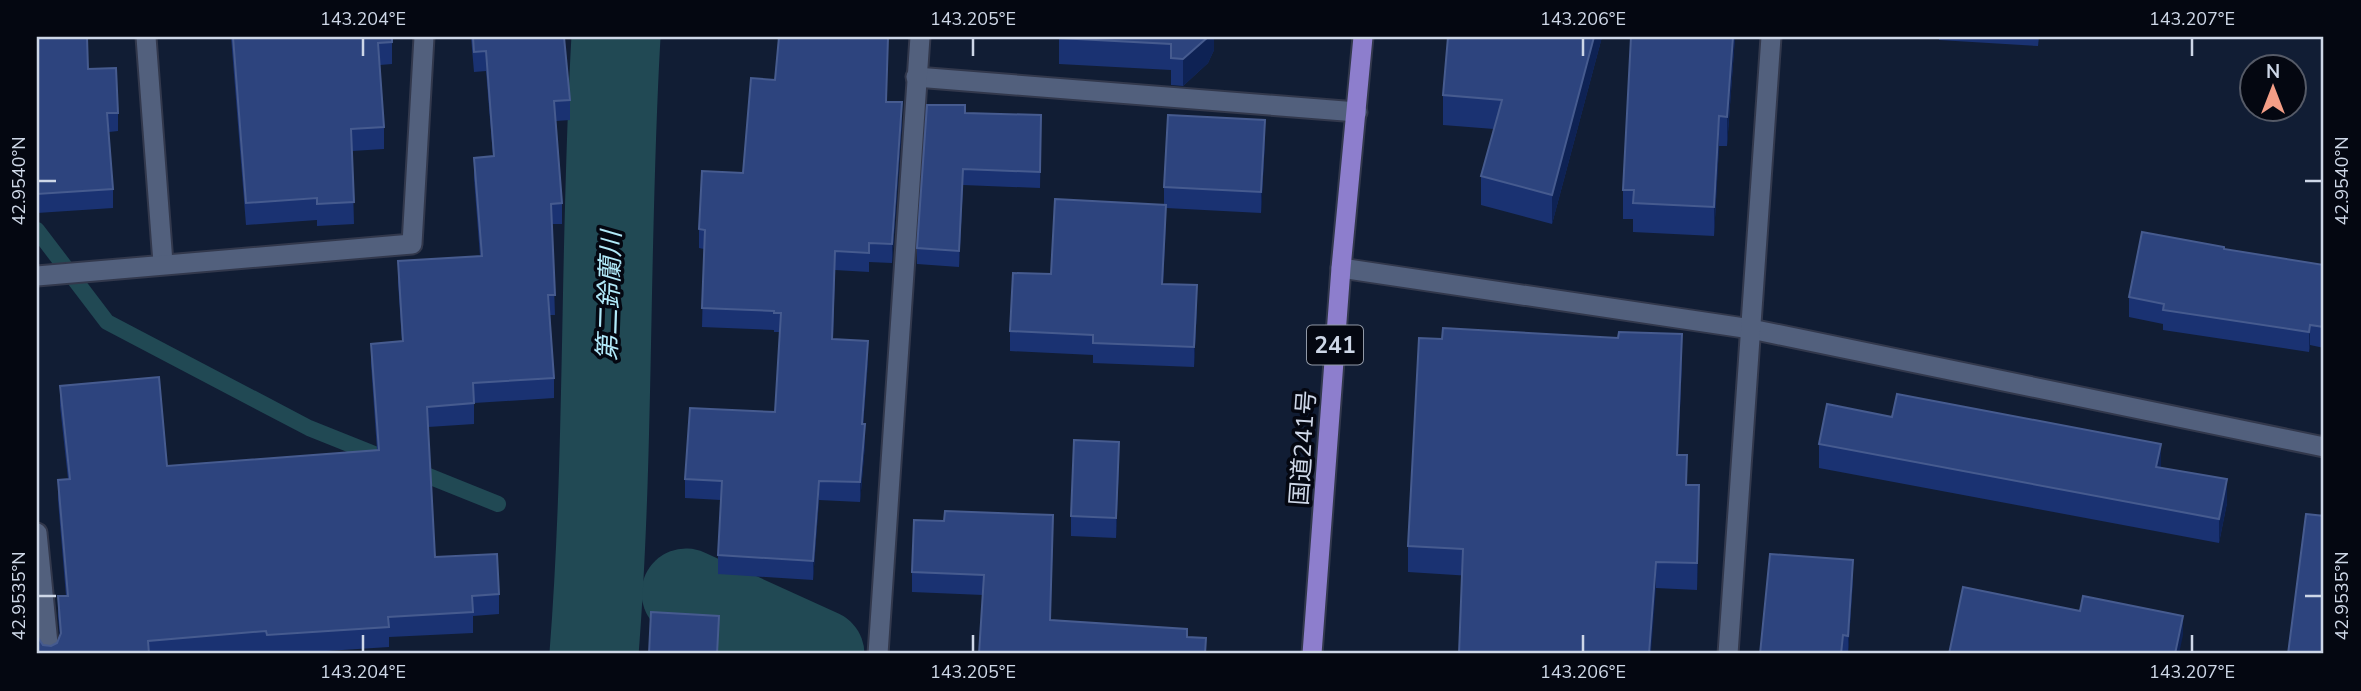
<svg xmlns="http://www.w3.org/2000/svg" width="2361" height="691" viewBox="0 0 2361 691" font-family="'Nunito Sans','Noto Sans JP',sans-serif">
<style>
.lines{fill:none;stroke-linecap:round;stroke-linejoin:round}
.stream{stroke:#214954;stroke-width:16}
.river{stroke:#214954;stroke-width:89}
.minor-casing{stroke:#32384c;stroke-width:23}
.trunk-casing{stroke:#32384c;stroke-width:23}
.minor{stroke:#52607d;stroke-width:19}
.trunk{stroke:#8d7ecd;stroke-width:19}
.wall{fill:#1a3272}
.shaded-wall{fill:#0e2254}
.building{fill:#2d447e;stroke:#465b8f;stroke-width:2}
.ticks{fill:none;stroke:#ced7e7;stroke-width:2.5}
.labels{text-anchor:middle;stroke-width:7;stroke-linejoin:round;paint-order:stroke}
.shield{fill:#040711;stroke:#9199a7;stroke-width:2}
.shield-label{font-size:23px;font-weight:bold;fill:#ced7e7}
.street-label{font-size:24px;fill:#ced7e7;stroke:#040711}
.water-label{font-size:26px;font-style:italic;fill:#b2eafa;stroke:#040711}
.neatline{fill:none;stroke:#ced7e7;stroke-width:2.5}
.ticks-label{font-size:18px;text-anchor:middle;fill:#ced7e7}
</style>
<rect width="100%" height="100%" fill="#111d34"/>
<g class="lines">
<g class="stream">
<polyline points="37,230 107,322 309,428 384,458"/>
<polyline points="411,469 498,504"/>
<polyline points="582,517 602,515"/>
</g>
<g class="river">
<polyline points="686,593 820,654"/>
<path d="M 594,654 C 610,449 604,242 616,37"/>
</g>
<g class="minor-casing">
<g id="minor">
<polyline points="146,37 163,263"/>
<polyline points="916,77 1357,112"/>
<polyline points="1341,268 1751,329 2324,447"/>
<polyline points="37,276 412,244 424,37"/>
<polyline points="37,533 49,654"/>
<polyline points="878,654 920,37"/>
<polyline points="1728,654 1771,37"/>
</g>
</g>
<g class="trunk-casing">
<polyline id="trunk" points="1312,654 1341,268 1363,37"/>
</g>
<use href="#minor" class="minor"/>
<use href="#trunk" class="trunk"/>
</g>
<g class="wall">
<polygon points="37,37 88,69 118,113 118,131 109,132 113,189 113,208 37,213"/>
<polygon points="231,37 392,37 392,64 380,65 384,127 384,149 352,151 354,224 317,226 317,220 246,225"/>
<polygon points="471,37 564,37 570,100 570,120 556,121 562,203 562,224 552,224 555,315 550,315 554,378 554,398 474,403 474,424 428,427 435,557 499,594 499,614 473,616 473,633 389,637 389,647 280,654 266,654 266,651 229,654 37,654 37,636 43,645 51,646 57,643 60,637 58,616 58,596 66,596 58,500 58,480 68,479 60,406 60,386 167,466 377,450 371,364 371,344 402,342 398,282 398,261 480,256 474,178 474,158 493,156 486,71 474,72"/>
<polygon points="888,37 886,102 902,122 892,263 869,262 869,272 835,270 833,339 868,361 863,424 865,444 860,502 819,500 813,580 718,574 718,555 721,500 685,498 685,479 775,412 780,332 774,332 774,330 702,327 704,249 699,248 699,229 743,173 775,80"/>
<polygon points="1059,37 1214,37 1214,50 1208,63 1183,86 1171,85 1171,70 1059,64"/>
<polygon points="1448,37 1602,37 1552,224 1481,205 1481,176 1494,129 1443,125 1443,95"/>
<polygon points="1735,37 1727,146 1719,146 1714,236 1633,232 1633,219 1623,219 1623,190"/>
<polygon points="1939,37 2039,37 2038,46 1939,40"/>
<polygon points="965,113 1041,131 1040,188 963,185 959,267 917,264 917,248"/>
<polygon points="1265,141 1261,213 1166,208 1163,284 1197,306 1194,367 1093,363 1093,355 1010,351 1010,331 1051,274 1164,205 1164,187"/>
<polygon points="2224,249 2324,265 2324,348 2310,345 2309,352 2163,330 2163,324 2129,317 2129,297"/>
<polygon points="1682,361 1678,455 1687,485 1699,511 1697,590 1656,588 1408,572 1408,546"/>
<polygon points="1819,444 2161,467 2227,503 2219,543 1819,468"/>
<polygon points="1119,463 1116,538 1071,536 1071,516"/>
<polygon points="1053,536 1050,620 1187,637 1206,654 979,654 983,595 912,592 912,572"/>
<polygon points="1853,580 1848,654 1760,654"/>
</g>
<g class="shaded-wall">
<polygon points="1208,37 1214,37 1214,50 1208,63 1183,86 1183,59"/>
<polygon points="1594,37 1602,37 1552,224 1552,195"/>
<polygon points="1733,37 1735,37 1727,146 1727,117"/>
<polygon points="902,102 902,122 892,263 892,244"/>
<polygon points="1719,116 1719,146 1714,236 1714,207"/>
<polygon points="1265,120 1265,141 1261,213 1261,192"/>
<polygon points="963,169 963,185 959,267 959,251"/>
<polygon points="1166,205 1166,225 1162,305 1162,284"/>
<polygon points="1197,285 1197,306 1194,367 1194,347"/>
<polygon points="2310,325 2310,345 2309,352 2309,332"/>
<polygon points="1682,334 1682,361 1677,481 1677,455"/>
<polygon points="868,341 868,361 862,443 862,424"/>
<polygon points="865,424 865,444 860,502 860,482"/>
<polygon points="1119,442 1119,463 1116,538 1116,518"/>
<polygon points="2161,444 2161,468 2156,467"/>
<polygon points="2227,479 2227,503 2219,543 2219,519"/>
<polygon points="819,481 819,500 813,580 813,561"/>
<polygon points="1699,485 1699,511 1697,590 1697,563"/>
<polygon points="1053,515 1053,536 1050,641 1050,620"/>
<polygon points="1853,560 1853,580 1848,654 1848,636"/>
<polygon points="1656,562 1656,588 1651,654 1649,654"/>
<polygon points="2183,616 2183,635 2179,654 2175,654"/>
</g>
<g class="building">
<polygon points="37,37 87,37 88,69 116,68 118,113 107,113 113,189 37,194"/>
<polygon points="233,37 392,37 392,42 378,43 384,127 351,129 354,202 317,204 317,198 246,203"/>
<polygon points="473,37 564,37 570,100 554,101 562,203 551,204 555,295 548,295 554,378 473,383 474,403 427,407 435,557 497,554 499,594 472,596 473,612 388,617 389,627 267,635 266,631 148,641 149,654 37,654 37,634 37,636 43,645 51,646 57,643 61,633 58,596 68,596 58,480 70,479 60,386 159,377 167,466 379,450 371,344 403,341 398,261 482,256 474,158 494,156 486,51 474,52"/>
<polygon points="779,37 888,37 886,102 902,102 892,244 869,243 869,253 835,251 832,339 868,341 862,424 865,424 860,482 819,481 813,561 718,555 722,481 685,479 690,408 775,412 781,313 774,313 774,311 702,308 705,230 699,229 702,171 743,173 751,78 775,80"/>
<polygon points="1059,37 1208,37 1183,59 1171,58 1171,44 1059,38"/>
<polygon points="1448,37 1594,37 1552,195 1481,176 1502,100 1443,95"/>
<polygon points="1631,37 1733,37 1727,117 1719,116 1714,207 1633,203 1634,190 1623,190"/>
<polygon points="927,105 965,105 965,113 1041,115 1040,172 963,169 959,251 917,248"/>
<polygon points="1168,115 1265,120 1261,192 1164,187"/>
<polygon points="1055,199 1166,205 1162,284 1197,285 1194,347 1093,343 1093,335 1010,331 1013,273 1051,274"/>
<polygon points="2142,232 2224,247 2224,249 2324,265 2324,327 2310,325 2309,332 2163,310 2164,304 2129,297"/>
<polygon points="1443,328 1618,338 1619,332 1682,334 1677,455 1687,455 1686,485 1699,485 1697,563 1656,562 1649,654 1459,654 1463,549 1408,546 1419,338 1442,339"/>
<polygon points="1897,394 2161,444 2156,467 2227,479 2219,519 1819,444 1827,404 1892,417"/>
<polygon points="1074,440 1119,442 1116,518 1071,516"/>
<polygon points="945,511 1053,515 1050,620 1187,629 1187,637 1206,638 1205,654 979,654 984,575 912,572 914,520 944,521"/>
<polygon points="2306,514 2324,516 2324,654 2288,654"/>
<polygon points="1770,554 1853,560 1848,636 1843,635 1841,654 1760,654"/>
<polygon points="1963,587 2080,611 2083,596 2183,616 2175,654 1949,654"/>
<polygon points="651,612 719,616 717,654 649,654"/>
</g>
<path class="ticks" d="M 363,38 L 363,56M 973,38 L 973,56M 1583,38 L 1583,56M 2192,38 L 2192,56M 38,181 L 56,181M 2305,181 L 2322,181M 38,596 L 56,596M 2305,596 L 2322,596M 363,635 L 363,652M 973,635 L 973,652M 1583,635 L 1583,652M 2192,635 L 2192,652"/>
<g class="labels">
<rect class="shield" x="1307" y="325.5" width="56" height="39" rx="5"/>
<g class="shield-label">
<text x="1335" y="353">241</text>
</g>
<g class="street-label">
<text transform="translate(1303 448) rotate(-86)" y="8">国道241号</text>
</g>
<g class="water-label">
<text transform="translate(609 296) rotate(-88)" y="9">第二鈴蘭川</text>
</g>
</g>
<rect width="2361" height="691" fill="none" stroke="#040711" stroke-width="77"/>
<g transform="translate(2273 88)"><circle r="33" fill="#040711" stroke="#555a67" stroke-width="2"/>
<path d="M0-5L12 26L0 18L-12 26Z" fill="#f49e87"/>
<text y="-10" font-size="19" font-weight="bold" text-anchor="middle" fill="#ced7e7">N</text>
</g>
<rect x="38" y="38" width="2284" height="614" class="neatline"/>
<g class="ticks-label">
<text x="363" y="25">143.204°E</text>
<text x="973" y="25">143.205°E</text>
<text x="1583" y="25">143.206°E</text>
<text x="2192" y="25">143.207°E</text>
<text transform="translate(19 181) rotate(-90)" y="6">42.9540°N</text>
<text transform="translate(2342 181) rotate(-90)" y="6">42.9540°N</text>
<text transform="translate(19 596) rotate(-90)" y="6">42.9535°N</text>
<text transform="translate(2342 596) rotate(-90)" y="6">42.9535°N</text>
<text x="363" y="678">143.204°E</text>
<text x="973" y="678">143.205°E</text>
<text x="1583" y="678">143.206°E</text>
<text x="2192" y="678">143.207°E</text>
</g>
</svg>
